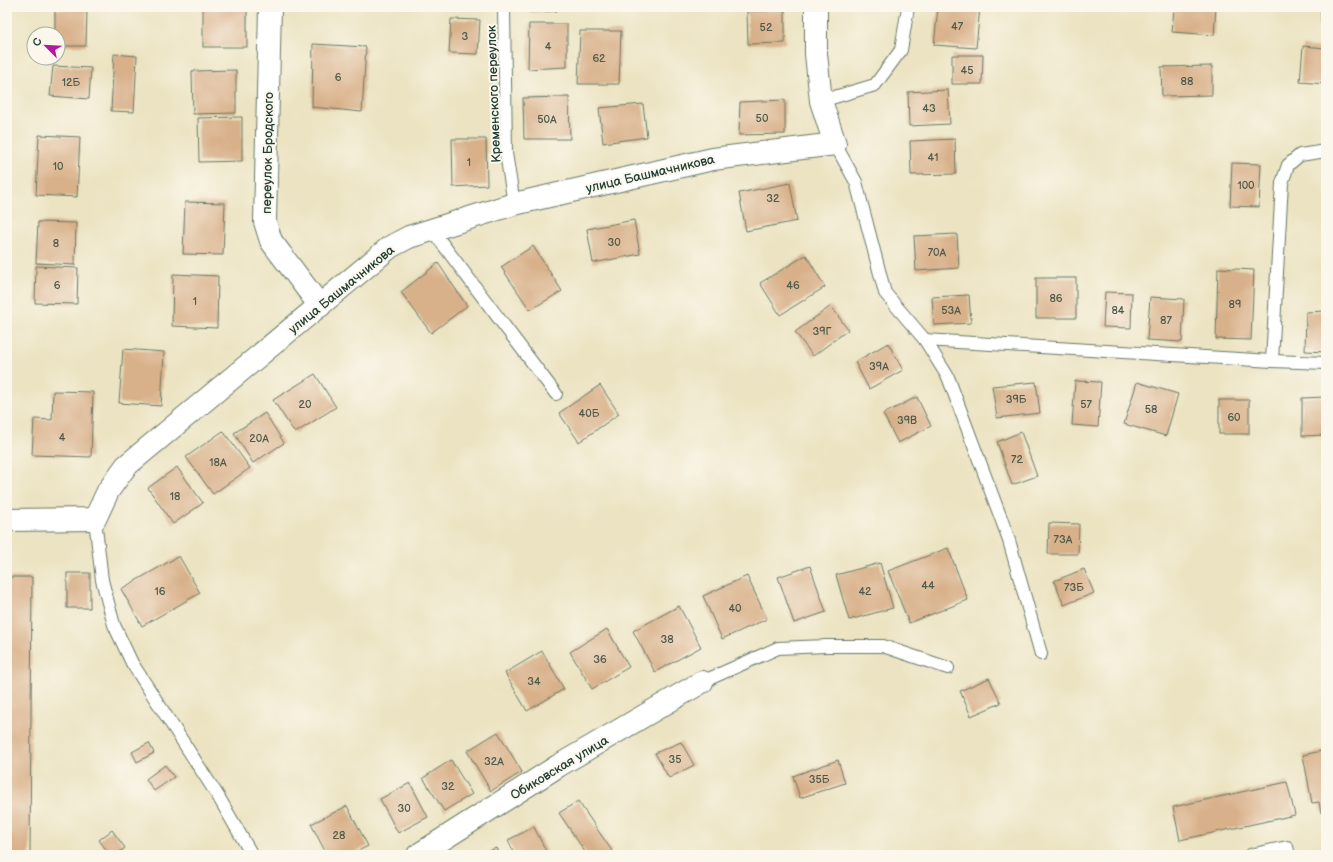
<svg xmlns="http://www.w3.org/2000/svg" width="1333" height="862" viewBox="0 0 1333 862" font-family="'Balsamiq Sans',sans-serif">
<style>
.building{fill:#d8b089}
.lines{fill:none;stroke-linecap:round;stroke-linejoin:round}
.lane-casing{stroke:#667765;stroke-width:14}
.street-casing{stroke:#667765;stroke-width:24}
.lane{stroke:#fff;stroke-width:12}
.street{stroke:#fff;stroke-width:22}
.labels{text-anchor:middle;stroke-width:4;stroke-linejoin:round;paint-order:stroke}
.number-label{font-size:11px;fill:#4d5a49}
.street-label{font-size:13px;fill:#1f3d34;stroke:#fbf7ec}
</style>
<rect width="100%" height="100%" fill="#fbf7ec"/>
<filter id="ink" filterUnits="userSpaceOnUse"><feTurbulence type="fractalNoise" baseFrequency=".025" numOctaves="2"/><feDisplacementMap in="SourceGraphic" scale="8" xChannelSelector="R" yChannelSelector="G"/><feConvolveMatrix kernelMatrix="1 2 1 2 8 2 1 2 1" color-interpolation-filters="sRGB"/></filter>
<filter id="wash" filterUnits="userSpaceOnUse"><feTurbulence type="fractalNoise" baseFrequency=".012" numOctaves="4" result="noise"/><feDisplacementMap in="SourceGraphic" scale="16" xChannelSelector="R" yChannelSelector="G"/><feGaussianBlur stdDeviation="0.9" result="paint"/><feColorMatrix in="noise" values="0 0 0 0 0 0 0 0 0 0 0 0 0 0 0 0 0 1.4 0 .05"/><feComposite in="paint" operator="in"/></filter>
<g filter="url(#wash)">
<rect width="100%" height="100%" fill="#ebe3c1"/>
<g id="blocks">
<g class="building">
<rect x="203" y="7" width="44" height="40"/>
<polygon points="529,7 557,7 557,11 529,12"/>
<polygon points="938,7 980,7 976,48 934,45"/>
<polygon points="1174,7 1216,7 1214,35 1172,32"/>
<rect x="1321" y="7" width="5" height="16"/>
<polygon points="55,9 87,9 86,46 58,46 58,34 55,34"/>
<polygon points="747,11 785,11 785,43 748,44"/>
<polygon points="451,19 480,20 478,54 449,53"/>
<polygon points="529,24 567,24 567,67 528,69"/>
<polygon points="580,31 621,31 619,84 578,84"/>
<polygon points="313,44 366,47 362,112 312,107"/>
<polygon points="1303,46 1326,48 1326,84 1300,82"/>
<polygon points="114,54 137,56 134,112 111,111"/>
<polygon points="952,55 983,55 982,84 952,84"/>
<polygon points="53,66 91,68 89,99 50,96"/>
<polygon points="1212,66 1212,95 1162,96 1161,67"/>
<polygon points="236,70 236,113 193,114 192,71"/>
<polygon points="948,90 950,124 909,126 908,92"/>
<polygon points="569,97 570,139 524,139 523,98"/>
<polygon points="785,100 785,134 739,135 740,102"/>
<polygon points="643,104 647,137 603,143 599,108"/>
<polygon points="242,117 242,161 199,162 198,118"/>
<polygon points="39,135 80,137 77,197 36,195"/>
<polygon points="452,139 486,139 487,185 453,187"/>
<polygon points="955,139 956,174 911,175 910,141"/>
<polygon points="1232,163 1261,164 1259,207 1230,206"/>
<polygon points="790,183 797,221 746,231 739,193"/>
<polygon points="185,202 225,203 223,255 183,254"/>
<polygon points="634,220 640,254 593,263 587,229"/>
<polygon points="38,222 76,223 75,265 36,263"/>
<polygon points="957,234 959,268 916,271 914,236"/>
<polygon points="533,246 562,291 530,310 501,267"/>
<polygon points="806,255 825,287 780,315 760,283"/>
<polygon points="438,263 467,306 431,333 401,292"/>
<polygon points="36,266 78,268 77,304 35,303"/>
<polygon points="1218,268 1254,270 1251,340 1216,339"/>
<polygon points="173,274 218,276 217,328 172,326"/>
<rect x="1036" y="278" width="40" height="40"/>
<polygon points="1105,292 1132,293 1131,328 1103,327"/>
<polygon points="969,295 971,323 934,325 932,297"/>
<polygon points="1150,297 1184,299 1182,342 1147,340"/>
<polygon points="831,306 848,330 813,356 795,332"/>
<polygon points="1326,311 1326,352 1305,351 1306,312"/>
<polygon points="888,343 903,370 869,389 855,362"/>
<polygon points="123,349 164,352 161,406 119,403"/>
<polygon points="315,374 336,407 295,433 273,400"/>
<polygon points="1075,381 1101,382 1098,427 1072,425"/>
<polygon points="1036,382 1040,413 997,418 992,386"/>
<polygon points="1137,382 1178,394 1166,436 1124,424"/>
<polygon points="600,385 619,414 579,442 559,413"/>
<polygon points="53,391 93,392 91,457 32,455 34,419 52,420"/>
<polygon points="917,397 931,426 898,443 883,414"/>
<polygon points="1326,397 1326,435 1302,436 1302,398"/>
<rect x="1219" y="400" width="30" height="34"/>
<polygon points="265,413 284,443 253,463 234,433"/>
<polygon points="223,431 250,468 213,494 186,457"/>
<polygon points="1021,432 1037,476 1012,485 997,442"/>
<polygon points="177,467 203,503 173,524 148,488"/>
<polygon points="1049,523 1079,524 1078,554 1048,554"/>
<polygon points="948,548 968,600 909,623 888,571"/>
<polygon points="179,556 200,593 142,626 121,589"/>
<polygon points="880,563 893,608 849,620 836,575"/>
<polygon points="810,566 826,612 794,623 778,577"/>
<polygon points="1084,569 1094,593 1064,605 1054,581"/>
<rect x="67" y="573" width="23" height="35"/>
<polygon points="747,576 767,619 722,639 703,596"/>
<polygon points="7,577 32,577 30,855 7,855"/>
<polygon points="679,606 701,647 655,672 633,631"/>
<polygon points="607,629 629,667 592,689 570,652"/>
<polygon points="542,651 564,689 527,711 505,673"/>
<polygon points="989,678 1001,703 971,716 960,691"/>
<polygon points="498,732 522,772 491,791 467,751"/>
<polygon points="681,742 694,765 669,778 655,753"/>
<polygon points="149,743 154,753 137,762 132,752"/>
<polygon points="1326,750 1326,812 1321,813 1319,802 1312,803 1303,755"/>
<polygon points="451,760 472,794 444,811 423,778"/>
<polygon points="838,760 845,783 800,798 793,776"/>
<polygon points="165,765 174,777 154,791 146,779"/>
<polygon points="1287,782 1295,815 1180,840 1173,807"/>
<polygon points="410,783 428,817 398,833 380,799"/>
<polygon points="578,801 612,851 606,855 587,855 559,813"/>
<polygon points="347,806 368,846 350,855 327,855 311,824"/>
<polygon points="534,827 548,855 515,855 508,840"/>
<polygon points="112,830 125,848 115,855 110,855 99,840"/>
<polygon points="496,848 499,855 481,855"/>
</g>
</g>
</g>
<g filter="url(#ink)">
<use href="#blocks" fill-opacity="0" stroke="#667765" stroke-width="1"/>
<g class="lines">
<g class="lane-casing">
<g id="lane">
<polyline points="504,7 506,153 514,204"/>
<polyline points="821,101 875,85 901,50 908,7"/>
<polyline points="835,144 856,182 885,293 925,340 948,377 1008,537 1041,654"/>
<polyline points="432,230 556,394"/>
<polyline points="925,340 1272,361 1326,363"/>
<polyline points="1272,361 1282,183 1288,165 1300,155 1326,151"/>
<polyline points="95,519 102,580 114,625 132,663 218,796 252,855"/>
<polyline points="702,682 778,648 826,646 883,646 948,668"/>
<polyline points="1250,855 1287,847 1289,855"/>
</g>
</g>
<g class="street-casing">
<g id="street">
<polyline points="270,7 265,222 271,241 320,306"/>
<polyline points="7,520 95,519 108,491 126,466 390,247 409,237 514,204 713,159 835,144 821,101 816,54 816,7"/>
<polyline points="418,855 558,766 702,682"/>
</g>
</g>
<use href="#lane" class="lane"/>
<use href="#street" class="street"/>
</g>
</g>
<g class="labels">
<g class="number-label">
<text x="957" y="30">47</text>
<text x="766" y="31">52</text>
<text x="465" y="40">3</text>
<text x="548" y="50">4</text>
<text x="599" y="62">62</text>
<text x="967" y="74">45</text>
<text x="338" y="81">6</text>
<text x="1187" y="85">88</text>
<text x="71" y="86">12Б</text>
<text x="929" y="112">43</text>
<text x="762" y="122">50</text>
<text x="547" y="123">50А</text>
<text x="933" y="161">41</text>
<text x="469" y="166">1</text>
<text x="58" y="170">10</text>
<text x="1246" y="189">100</text>
<text x="773" y="202">32</text>
<text x="614" y="246">30</text>
<text x="56" y="247">8</text>
<text x="937" y="256">70А</text>
<text x="57" y="289">6</text>
<text x="793" y="289">46</text>
<text x="1056" y="302">86</text>
<text x="195" y="305">1</text>
<text x="1235" y="308">89</text>
<text x="951" y="314">53А</text>
<text x="1118" y="314">84</text>
<text x="1166" y="324">87</text>
<text x="822" y="335">39Г</text>
<text x="879" y="370">39А</text>
<text x="1016" y="403">39Б</text>
<text x="305" y="408">20</text>
<text x="1086" y="408">57</text>
<text x="1151" y="413">58</text>
<text x="589" y="417">40Б</text>
<text x="1234" y="421">60</text>
<text x="907" y="424">39В</text>
<text x="62" y="441">4</text>
<text x="259" y="442">20А</text>
<text x="1017" y="463">72</text>
<text x="218" y="466">18А</text>
<text x="175" y="500">18</text>
<text x="1063" y="543">73А</text>
<text x="928" y="589">44</text>
<text x="1074" y="591">73Б</text>
<text x="160" y="595">16</text>
<text x="865" y="595">42</text>
<text x="735" y="612">40</text>
<text x="667" y="643">38</text>
<text x="600" y="663">36</text>
<text x="534" y="685">34</text>
<text x="675" y="763">35</text>
<text x="494" y="765">32А</text>
<text x="819" y="783">35Б</text>
<text x="448" y="790">32</text>
<text x="404" y="812">30</text>
<text x="339" y="839">28</text>
</g>
<g class="street-label">
<text transform="translate(493 94) rotate(-92)" y="5">Кременского переулок</text>
<text transform="translate(267 153) rotate(-89)" y="5">переулок Бродского</text>
<text transform="translate(650 173) rotate(-13)" y="5">улица Башмачникова</text>
<text transform="translate(341 289) rotate(-39)" y="5">улица Башмачникова</text>
<text transform="translate(559 767) rotate(-31)" y="5">Обиковская улица</text>
</g>
</g>
<rect width="1333" height="862" fill="none" stroke="#fbf7ec" stroke-width="24"/>
<g transform="translate(46 46) rotate(294)"><circle r="19" fill="#fbf7ec" stroke="#a3ada2"/>
<path d="M0-3L7 15L0 10L-7 15Z" fill="#b5179e"/>
<text y="-6" font-size="11" font-weight="bold" text-anchor="middle" fill="#1f3d34">С</text>
</g>
</svg>
